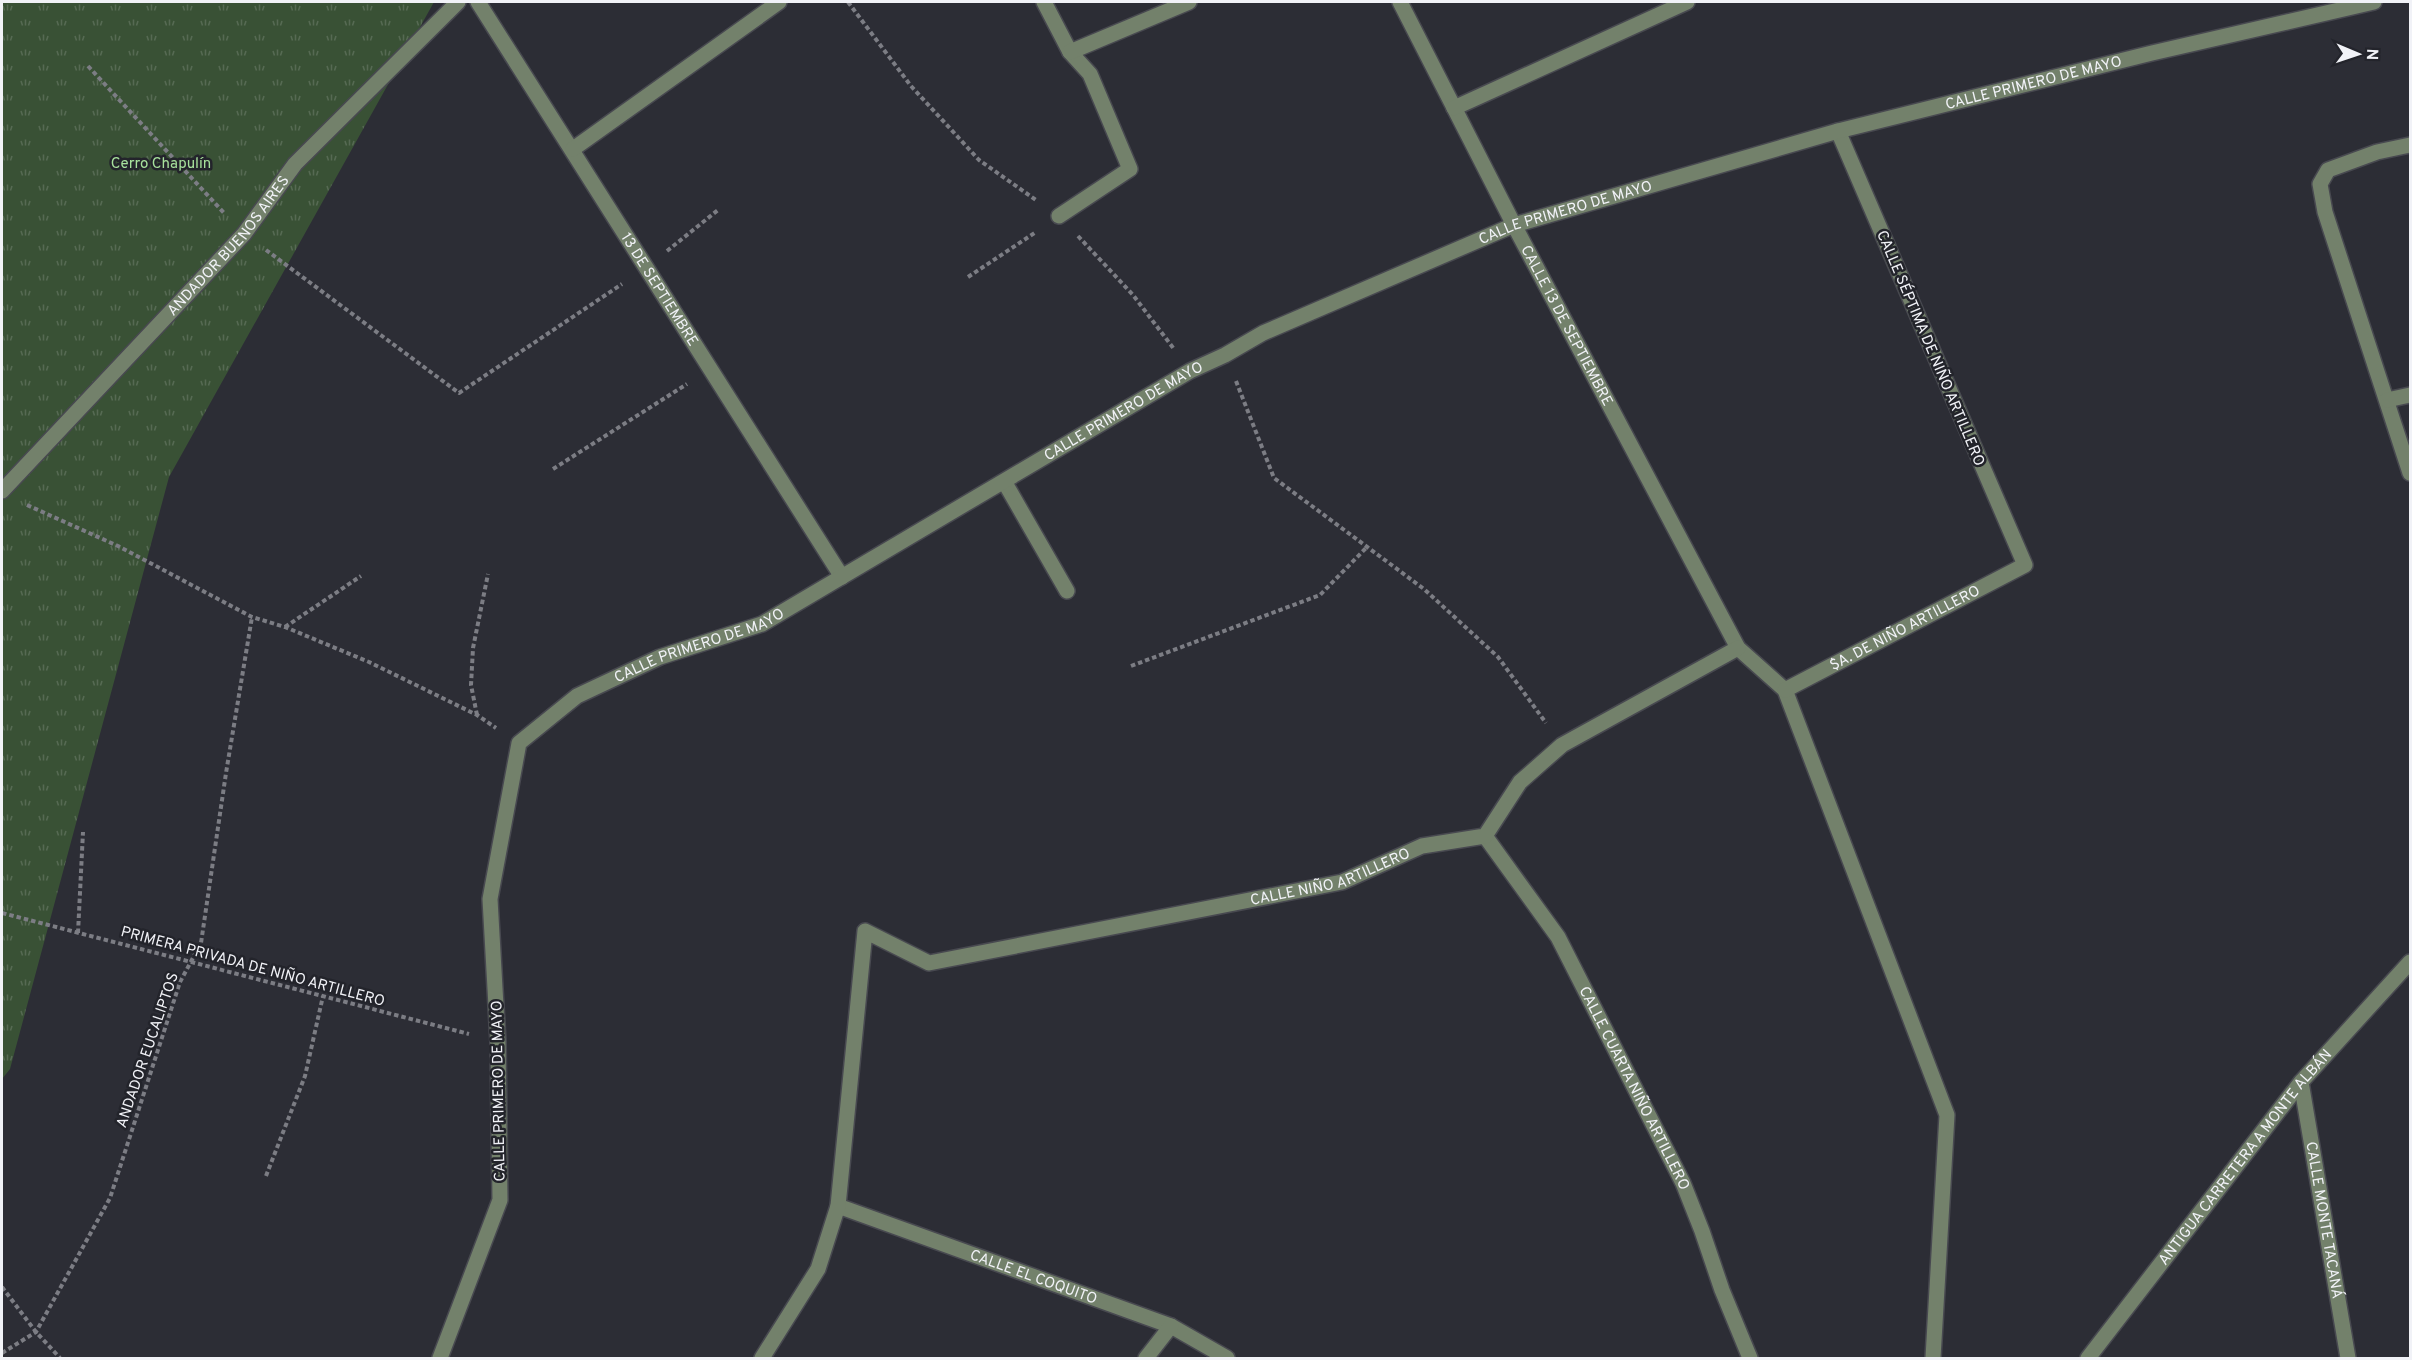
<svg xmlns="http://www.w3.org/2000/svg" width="2412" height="1360" viewBox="0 0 2412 1360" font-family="Overpass,sans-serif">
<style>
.grass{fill:url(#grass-tufts)}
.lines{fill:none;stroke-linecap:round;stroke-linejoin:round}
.minor-casing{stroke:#484950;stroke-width:18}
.path{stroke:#7c7d84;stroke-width:4;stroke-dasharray:4.5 3;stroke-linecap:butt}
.minor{stroke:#73816b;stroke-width:15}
.labels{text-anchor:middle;stroke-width:5;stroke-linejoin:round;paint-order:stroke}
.street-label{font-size:15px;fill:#f1f2f7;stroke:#23242b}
.park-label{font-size:15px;fill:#a7e19c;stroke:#23242b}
</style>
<defs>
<pattern id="grass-tufts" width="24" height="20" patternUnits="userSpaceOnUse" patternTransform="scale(1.5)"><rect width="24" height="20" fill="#395135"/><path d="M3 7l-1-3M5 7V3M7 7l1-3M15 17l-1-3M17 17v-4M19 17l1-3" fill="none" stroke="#566a53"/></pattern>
</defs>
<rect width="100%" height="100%" fill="#2c2d35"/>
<polygon class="grass" points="2,2 434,2 169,477 10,1069 2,1079"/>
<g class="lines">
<g class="minor-casing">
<g id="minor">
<path id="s1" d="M 478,2 L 842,577"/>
<polyline points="1044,2 1070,52 1090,74 1130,169 1059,216"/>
<path id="s2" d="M 1400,2 L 1514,225 L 1738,648 L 1785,690 L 1947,1115 L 1933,1358"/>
<polyline points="1070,52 1189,2"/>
<polyline points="1454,108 1687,2"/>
<polyline points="2410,145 2377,152 2328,170 2320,184 2325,212 2410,473"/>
<polyline points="573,149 779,2"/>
<polyline points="2387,400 2410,395"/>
<polyline points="1005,483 1067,591"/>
<path id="s3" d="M 2,491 L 244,234 L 295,164 L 458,2"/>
<path id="s4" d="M 1785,690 L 2025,565 L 1838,131"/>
<path id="s5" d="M 1485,836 L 1558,937 L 1683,1183 L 1702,1231 L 1722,1290 L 1750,1358"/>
<path id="s6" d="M 2301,1082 L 2348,1358"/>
<path id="s7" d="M 838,1206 L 1171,1326 L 1227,1358"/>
<path id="s8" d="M 440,1358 L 500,1200 L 498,1042 L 490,899 L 519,743 L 577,696 L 660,657 L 762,624 L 1190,371 L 1225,355 L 1263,333 L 1514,225 L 1838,131 L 2152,53 L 2374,2"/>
<path id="s9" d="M 762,1358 L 818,1269 L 838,1206 L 865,931 L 929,963 L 1342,882 L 1422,846 L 1485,836 L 1520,782 L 1562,745 L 1738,648"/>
<polyline points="1146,1358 1171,1326"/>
<path id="s10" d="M 2088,1358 L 2301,1082 L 2410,962"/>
</g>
</g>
<g class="path">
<polyline points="848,2 911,86 979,160 1036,200"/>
<polyline points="88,66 224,213"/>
<polyline points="1078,236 1133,295 1174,349"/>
<polyline points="266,250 459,393 622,284"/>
<polyline points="667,251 718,210"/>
<polyline points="968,277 1036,232"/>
<polyline points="1236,381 1274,478 1424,589 1498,657 1546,723"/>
<polyline points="553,469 687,384"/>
<polyline points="27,505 118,546 252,617 285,627 369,662 477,715 496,728"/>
<polyline points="285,627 361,576"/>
<polyline points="1131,666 1320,595 1368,546"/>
<polyline points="477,715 471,685 473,648 488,574"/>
<polyline points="2,913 469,1034"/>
<polyline points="78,933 83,832"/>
<polyline points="266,1176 305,1076 323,996"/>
<polyline points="2,1287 36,1332 60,1358"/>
<polyline points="2,1353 36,1332 110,1198 180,982 201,943 226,773 252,617"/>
</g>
<use href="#minor" class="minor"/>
</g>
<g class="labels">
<g class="street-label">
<text dy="5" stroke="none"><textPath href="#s8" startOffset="2294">CALLE PRIMERO DE MAYO</textPath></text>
<text dy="5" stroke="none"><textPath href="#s8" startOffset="1808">CALLE PRIMERO DE MAYO</textPath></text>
<text dy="5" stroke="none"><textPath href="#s3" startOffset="334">ANDADOR BUENOS AIRES</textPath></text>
<text dy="5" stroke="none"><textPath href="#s1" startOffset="340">13 DE SEPTIEMBRE</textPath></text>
<text dy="5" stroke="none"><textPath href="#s2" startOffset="364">CALLE 13 DE SEPTIEMBRE</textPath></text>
<text transform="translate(1931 348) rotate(67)" y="5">CALLE SÉPTIMA DE NIÑO ARTILLERO</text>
<text dy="5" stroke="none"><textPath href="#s8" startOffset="1322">CALLE PRIMERO DE MAYO</textPath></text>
<text dy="5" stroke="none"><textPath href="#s4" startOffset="135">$A. DE NIÑO ARTILLERO</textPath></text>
<text dy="5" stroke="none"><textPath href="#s8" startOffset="836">CALLE PRIMERO DE MAYO</textPath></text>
<text dy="5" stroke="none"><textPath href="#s9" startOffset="930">CALLE NIÑO ARTILLERO</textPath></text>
<text transform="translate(253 966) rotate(15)" y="5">PRIMERA PRIVADA DE NIÑO ARTILLERO</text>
<text transform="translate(147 1050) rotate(-71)" y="5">ANDADOR EUCALIPTOS</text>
<text dy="5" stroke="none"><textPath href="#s5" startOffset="294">CALLE CUARTA NIÑO ARTILLERO</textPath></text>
<text transform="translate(498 1091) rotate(-91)" y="5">CALLE PRIMERO DE MAYO</text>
<text dy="5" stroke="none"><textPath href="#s10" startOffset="255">ANTIGUA CARRETERA A MONTE ALBÁN</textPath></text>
<text dy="5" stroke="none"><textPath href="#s6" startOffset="140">CALLE MONTE TACANÁ</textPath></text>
<text dy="5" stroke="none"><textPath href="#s7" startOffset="208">CALLE EL COQUITO</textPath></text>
</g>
<g class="park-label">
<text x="161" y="168">Cerro Chapulín</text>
</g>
</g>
<rect width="2412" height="1360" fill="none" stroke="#f1f2f7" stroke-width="6"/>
<g transform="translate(2358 54) rotate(92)" stroke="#23242b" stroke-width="4.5" paint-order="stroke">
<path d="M0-4.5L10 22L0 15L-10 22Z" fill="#f1f2f7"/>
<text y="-9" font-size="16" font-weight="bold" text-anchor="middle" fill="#f1f2f7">N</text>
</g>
</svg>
